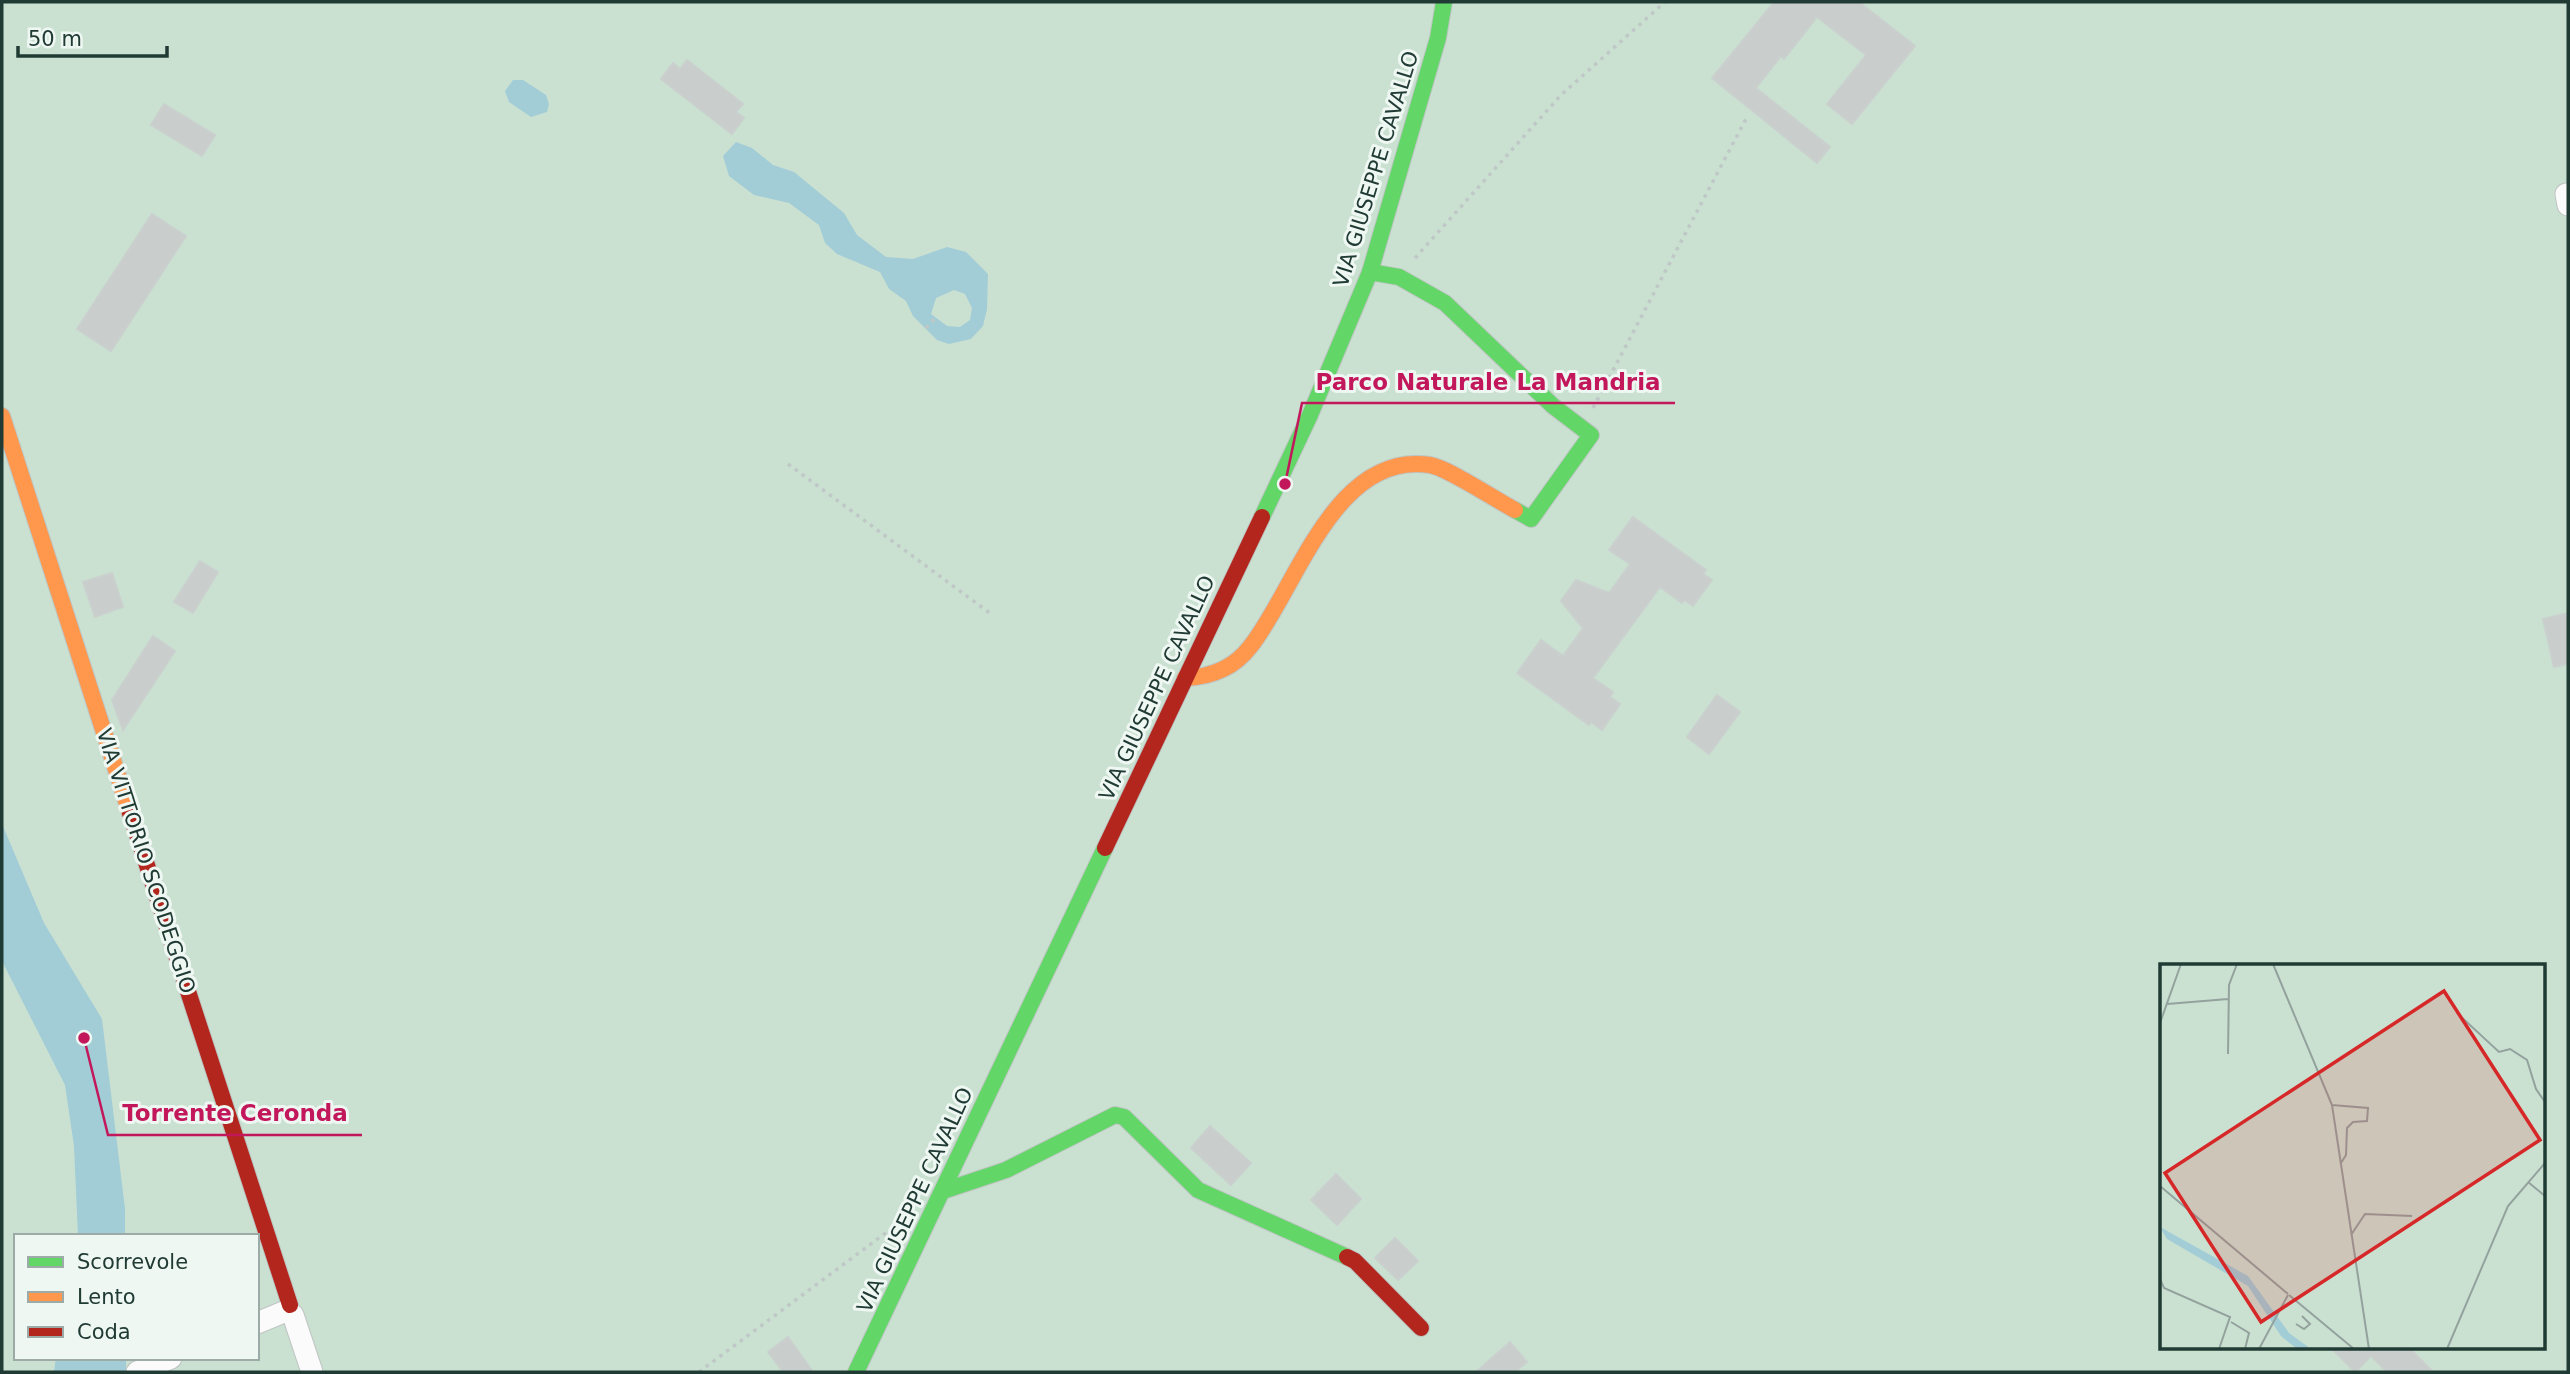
<svg xmlns="http://www.w3.org/2000/svg" width="2570" height="1374" viewBox="0 0 2570 1374" font-family="'DejaVu Sans',sans-serif">
<style>
.green{fill:#cae1d2;fill-rule:evenodd}
.water{fill:#a2ccd6;fill-rule:evenodd}
.building{fill:#c9cecc;stroke:#cad0ce;stroke-width:2}
.lines{fill:none;stroke-linecap:round;stroke-linejoin:round}
.street-casing{stroke:#bfc4c2;stroke-width:23}
.fast-casing{stroke:#bec5c2;stroke-width:18}
.slow-casing{stroke:#bec5c2;stroke-width:18}
.jam-casing{stroke:#bec5c2;stroke-width:18}
.path{stroke:#bfc8c6;stroke-width:3.5;stroke-dasharray:3.5 5;stroke-linecap:butt}
.street{stroke:#fbfbfb;stroke-width:21}
.fast{stroke:#63d668;stroke-width:16}
.slow{stroke:#ff974d;stroke-width:16}
.jam{stroke:#b3261e;stroke-width:16}
.labels{text-anchor:middle;stroke-width:6;stroke-linejoin:round;paint-order:stroke}
.street-label{font-size:21px;fill:#203a34;stroke:#eff7f3}
.inset-road{fill:none;stroke:#94a29e;stroke-width:2}
.view{fill:#d62828;fill-opacity:0.15;stroke:#d62828;stroke-width:3.5}
.inset-edge{fill:none;stroke:#203a34;stroke-width:3.5}
.leader{fill:none;stroke:#c2185b;stroke-width:2.5}
.callout-dot{fill:#c2185b;stroke:#eff7f3;stroke-width:2.5}
.callout-label{font-size:23px;text-anchor:middle;font-weight:bold;fill:#c2185b;stroke:#eff7f3;stroke-width:6;stroke-linejoin:round;paint-order:stroke}
</style>
<rect width="100%" height="100%" fill="#e2e7e5"/>
<path class="green" d="M 2,2 L 2568,2 L 2568,1372 L 2,1372 ZM 2162,966 L 2544,966 L 2544,1348 L 2162,1348 ZM 16,1236 L 257,1236 L 257,1358 L 16,1358 Z"/>
<g class="water">
<polygon points="513,80 523,80 546,95 549,104 547,112 531,117 509,102 505,91"/>
<path d="M 736,142 L 752,148 L 773,165 L 794,172 L 844,213 L 857,235 L 886,257 L 913,259 L 947,247 L 966,252 L 988,274 L 987,309 L 983,326 L 971,339 L 949,344 L 937,340 L 913,316 L 906,301 L 889,289 L 880,272 L 837,254 L 825,243 L 819,225 L 789,203 L 754,195 L 729,176 L 723,156 ZM 954,290 L 965,294 L 972,308 L 970,320 L 960,327 L 947,326 L 931,314 L 936,298 Z"/>
<polygon points="2,824 44,923 102,1019 125,1209 125,1236 78,1236 74,1146 65,1085 2,961"/>
<polygon points="56,1358 126,1358 126,1372 54,1372"/>
</g>
<g class="building">
<polygon points="1774,2 1859,2 1915,46 1852,124 1827,104 1866,55 1817,17 1784,59 1781,56 1756,88 1830,147 1817,163 1712,78"/>
<polygon points="687,60 743,104 736,112 744,118 732,134 661,79 673,63 680,69"/>
<polygon points="164,104 215,135 202,156 151,125"/>
<polygon points="152,214 186,236 111,351 77,329"/>
<polygon points="1633,517 1706,570 1703,574 1712,580 1693,606 1684,600 1682,603 1660,587 1593,678 1613,692 1610,697 1620,704 1602,730 1591,722 1589,725 1517,673 1541,640 1563,656 1583,628 1561,601 1576,580 1609,593 1630,564 1609,550"/>
<polygon points="200,561 218,572 193,613 174,602"/>
<polygon points="112,573 123,607 95,617 83,582"/>
<polygon points="2568,613 2568,664 2554,667 2543,619"/>
<polygon points="153,636 175,651 123,730 112,700"/>
<polygon points="1717,695 1740,712 1709,754 1687,737"/>
<polygon points="1210,1126 1251,1163 1231,1185 1191,1148"/>
<polygon points="1336,1174 1361,1199 1337,1225 1311,1200"/>
<polygon points="1395,1238 1418,1261 1398,1280 1375,1258"/>
<polygon points="788,1337 813,1372 783,1372 768,1352"/>
<polygon points="1510,1342 1527,1362 1515,1372 1476,1372"/>
<polygon points="2331,1348 2409,1348 2433,1372 2387,1372 2371,1356 2355,1372"/>
</g>
<g class="lines">
<g class="street-casing">
<g id="street">
<polyline points="2566,194 2568,205"/>
<polyline points="293,1315 312,1372"/>
<polyline points="257,1323 286,1311"/>
<polyline points="137,1372 171,1358"/>
</g>
</g>
<g class="fast-casing">
<g id="fast">
<polyline points="1370,272 1399,277 1445,303 1553,406 1591,435 1531,519 1515,510"/>
<polyline points="1262,517 1310,415 1370,272 1438,38 1444,2"/>
<polyline points="943,1191 1006,1170 1115,1115 1124,1117 1198,1190 1347,1257"/>
<polyline points="856,1372 1105,848"/>
</g>
</g>
<g class="slow-casing">
<g id="slow">
<polyline points="2,416 130,813"/>
<path d="M 1185,678 C 1210,677 1234,668 1250,647 C 1296,590 1334,450 1430,465 C 1448,468 1496,500 1515,510"/>
</g>
</g>
<g class="jam-casing">
<g id="jam">
<polyline points="130,813 290,1305"/>
<polyline points="1105,848 1262,517"/>
<polyline points="1347,1257 1355,1261 1421,1328"/>
</g>
</g>
<g class="path">
<polyline points="1415,258 1561,95 1665,2"/>
<polyline points="926,328 935,318"/>
<polyline points="1593,408 1747,117"/>
<polyline points="788,464 991,614"/>
<polyline points="699,1372 899,1223"/>
</g>
<use href="#street" class="street"/>
<use href="#fast" class="fast"/>
<use href="#slow" class="slow"/>
<use href="#jam" class="jam"/>
</g>
<g class="labels">
<g class="street-label">
<text transform="translate(1376 169) rotate(-73)" y="7">VIA GIUSEPPE CAVALLO</text>
<text transform="translate(1157 688) rotate(-65)" y="7">VIA GIUSEPPE CAVALLO</text>
<text transform="translate(146 861) rotate(72)" y="7">VIA VITTORIO SCODEGGIO</text>
<text transform="translate(915 1200) rotate(-65)" y="7">VIA GIUSEPPE CAVALLO</text>
</g>
</g>
<g transform="translate(2160 964)">
<rect width="385" height="385" fill="#e2e7e5"/>
<path d="M 0,0 L 385,0 L 385,385 L 0,385 Z" fill="#cae1d2"/>
<path d="M 0,263 L 88,312 L 129,369 L 151,385 L 137,385 L 121,372 L 88,322 L 7,275 Z" fill="#a2ccd6"/>
<path class="inset-road" d="M 113,0 L 172,141 L 209,385M 7,40 L 68,35M 297,49 L 339,88 L 350,85 L 367,96 L 376,125 L 385,138M 0,59 L 21,0M 68,90 L 69,21 L 77,0M 172,141 L 208,144 L 207,157 L 193,158 L 187,164 L 186,191 L 181,199M 368,218 L 385,232M 0,222 L 128,330M 191,271 L 205,250 L 252,252M 0,315 L 4,324 L 70,353 L 59,385M 129,331 L 194,385M 71,358 L 89,369 L 85,385M 136,360 L 144,365 L 150,360 L 142,352M 99,385 L 128,331M 287,385 L 348,242 L 385,199"/>
<path class="view" d="M 284,27 L 380,176 L 101,358 L 5,209 Z"/>
<rect width="385" height="385" class="inset-edge"/>
</g>
<path class="leader" d="M1285 484L1302 403H1675M84 1038L108 1135H362"/>
<g class="callout-dot">
<circle cx="1285" cy="484" r="7"/>
<circle cx="84" cy="1038" r="7"/>
</g>
<g class="callout-label">
<text x="1488" y="390">Parco Naturale La Mandria</text>
<text x="235" y="1121">Torrente Ceronda</text>
</g>
<rect width="2570" height="1374" fill="none" stroke="#203a34" stroke-width="7"/>
<rect x="14" y="1234" width="245" height="126" fill="#eff7f3" stroke="#9caba7" stroke-width="2"/>
<rect x="28" y="1257" width="35" height="10" fill="#63d668" stroke="#9caba7" stroke-width="2"/>
<text x="77" y="1269" font-size="21" fill="#203a34">Scorrevole</text>
<rect x="28" y="1292" width="35" height="10" fill="#ff974d" stroke="#9caba7" stroke-width="2"/>
<text x="77" y="1304" font-size="21" fill="#203a34">Lento</text>
<rect x="28" y="1327" width="35" height="10" fill="#b3261e" stroke="#9caba7" stroke-width="2"/>
<text x="77" y="1339" font-size="21" fill="#203a34">Coda</text>
<path d="M18 46v10h149v-10" fill="none" stroke="#203a34" stroke-width="3.5"/>
<text x="28" y="46" font-size="21" fill="#203a34" stroke="#eff7f3" stroke-width="5" paint-order="stroke">50 m</text>
</svg>
